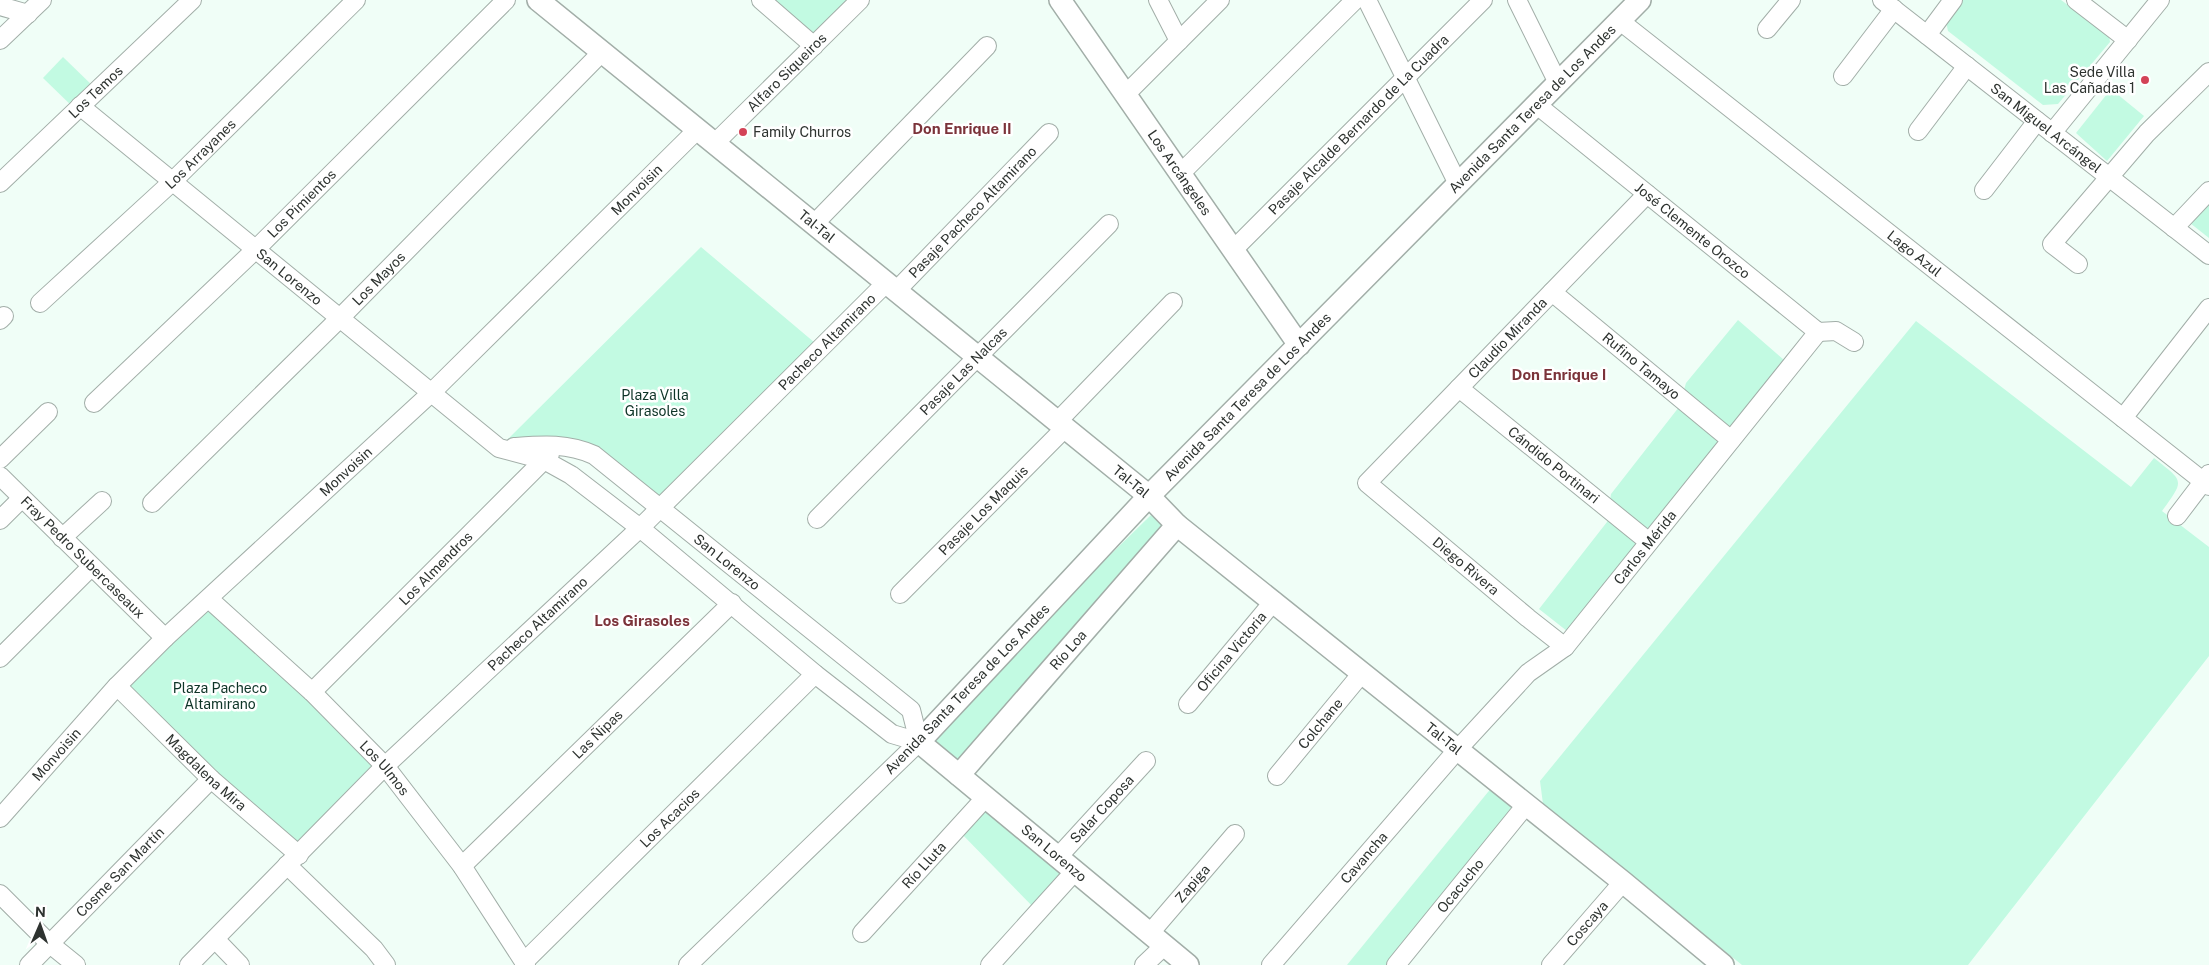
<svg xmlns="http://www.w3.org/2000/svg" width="2209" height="965" viewBox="0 0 2209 965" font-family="'Public Sans',sans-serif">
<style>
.green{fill:#c2fae2}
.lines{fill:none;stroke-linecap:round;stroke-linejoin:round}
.minor-casing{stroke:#a2aea8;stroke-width:20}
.tertiary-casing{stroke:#a2aea8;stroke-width:24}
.minor{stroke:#fff;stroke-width:18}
.tertiary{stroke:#fff;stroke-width:21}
.poi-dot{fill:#d34357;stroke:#fff;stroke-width:2}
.labels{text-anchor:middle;stroke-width:5;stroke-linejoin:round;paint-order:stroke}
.street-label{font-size:14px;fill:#2e3330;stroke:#fff}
.poi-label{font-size:14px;fill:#2e3330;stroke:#fff;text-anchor:end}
.park-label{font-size:14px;fill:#0e3427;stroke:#fff}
.neighbourhood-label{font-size:15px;font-weight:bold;fill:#7b333a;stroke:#fff}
</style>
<rect width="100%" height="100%" fill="#f0fef7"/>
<g class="green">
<polygon points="761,0 860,0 814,46"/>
<polygon points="1963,0 2061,0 2109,35 2110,42 2058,104 2043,105 1948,31 1946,22"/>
<polygon points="63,57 97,90 76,110 43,78"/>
<polygon points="2111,89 2144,116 2107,161 2076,133"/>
<polygon points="2209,202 2209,238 2190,223"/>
<polygon points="701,247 821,348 660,508 594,455 499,448"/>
<polygon points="1738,320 1784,360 1567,631 1539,609 1607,522 1611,494 1679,407 1686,383"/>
<path d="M 1916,321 L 2131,487 L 2154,458 C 2184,482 2185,479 2162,511 L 2209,547 L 2209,656 L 1968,965 L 1742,965 L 1543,804 L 1540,781 Z"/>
<polygon points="1151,515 1166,529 959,775 919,742"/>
<polygon points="209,599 385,766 299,855 117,686"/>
<polygon points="1497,781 1526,805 1396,965 1347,965"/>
<polygon points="986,797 1075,871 1038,912 957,829"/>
</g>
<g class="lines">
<g class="minor-casing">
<g id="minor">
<polyline points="761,0 814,46"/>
<polyline points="1158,0 1179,41"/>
<polyline points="1367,0 1458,184"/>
<polyline points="1517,0 1558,83"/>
<path id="s1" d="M 1882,0 L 2209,255"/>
<polyline points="2076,0 2128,40"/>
<polyline points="0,6 28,14"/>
<path id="s2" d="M 1620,21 L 2209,486"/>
<polyline points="1767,29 1791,0"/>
<polyline points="1927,35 1953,0"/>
<polyline points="0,40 42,0"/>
<polyline points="1843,76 1894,9"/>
<polyline points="1126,94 1220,0"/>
<path id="s3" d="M 1537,105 L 1818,332 L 1836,331 L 1854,342"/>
<path id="s4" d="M 80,106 L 499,448 L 544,460 L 571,475 L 640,528 L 815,674 L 892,734 L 919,742"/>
<polyline points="1918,131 1967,66"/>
<polyline points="2052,133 2160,0"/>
<path id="s5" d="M 714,144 L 860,0"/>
<polyline points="1181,173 1355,0"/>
<path id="s6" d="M 0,183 L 192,0"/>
<polyline points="1984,190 2037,121"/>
<polyline points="814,224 987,46"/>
<polyline points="2174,228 2209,191"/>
<path id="s7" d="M 1234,249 L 1483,0"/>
<polyline points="2078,264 2052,244 2147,133 2209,72"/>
<path id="s8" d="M 896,291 L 1049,133"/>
<path id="s9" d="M 1552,292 L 1731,440"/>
<path id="s10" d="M 40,303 L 172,182 L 356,0"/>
<polyline points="0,320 4,316"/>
<path id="s11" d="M 1459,388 L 1649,542"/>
<path id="s12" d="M 94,403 L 255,250 L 506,0"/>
<polyline points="2123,418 2209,308"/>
<polyline points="1057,422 1173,302"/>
<path id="s13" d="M 514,447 C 543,445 567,443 594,455 L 911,710 L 919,742"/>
<polyline points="0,459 48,412"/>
<path id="s14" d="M 0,476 L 165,638"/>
<path id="s15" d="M 152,503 L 339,319 L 602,52"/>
<polyline points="2177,516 2209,474"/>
<path id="s16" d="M 817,519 L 1109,224"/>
<polyline points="0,520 22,498"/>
<polyline points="62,538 102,501"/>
<path id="s17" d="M 900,594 L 1065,428"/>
<path id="s18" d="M 209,599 L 312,692 L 385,766 L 462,866 L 526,965"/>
<path id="s19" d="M 1565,647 L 1528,618 L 1367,483 L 1647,194"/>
<polyline points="0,658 91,567"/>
<path id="s20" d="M 117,686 L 211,779 L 299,855"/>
<path id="s21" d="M 312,692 L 550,454"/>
<path id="s22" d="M 1188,704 L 1274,601"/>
<path id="s23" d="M 1277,776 L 1362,673"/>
<path id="s24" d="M 0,818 L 117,686 L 165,638 L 430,394 L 697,130"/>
<path id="s25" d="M 1058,857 L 1146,761"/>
<polyline points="287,865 374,949 386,965"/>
<path id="s26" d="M 462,866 L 732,603"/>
<polyline points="0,894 50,944 76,965"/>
<path id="s27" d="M 862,933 L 986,797"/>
<path id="s28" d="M 1150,933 L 1235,834"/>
<polyline points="215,939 240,965"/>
<path id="s29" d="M 524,962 L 815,674"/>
<path id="s30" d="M 29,965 L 211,779"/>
<path id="s31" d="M 189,965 L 385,766 L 640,528 L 886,283"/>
<polyline points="688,965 919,742"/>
<polyline points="990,965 1075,871"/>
<polyline points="1144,965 1165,945"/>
<path id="s32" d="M 1271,965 L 1458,749 L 1528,673 L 1565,647 L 1818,332"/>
<path id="s33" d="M 1396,965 L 1526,805"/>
<path id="s34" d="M 1551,965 L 1623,882"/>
</g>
</g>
<g class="tertiary-casing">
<g id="tertiary">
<path id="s35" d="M 538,0 L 1149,496 L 1177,525 L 1623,882 L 1723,965"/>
<path id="s36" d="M 1060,0 L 1299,345"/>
<path id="s37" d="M 959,775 L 1177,525"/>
<path id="s38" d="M 1188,965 L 919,742 L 1149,496 L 1640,0"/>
</g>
</g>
<use href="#minor" class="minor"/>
<use href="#tertiary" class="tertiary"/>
</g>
<g class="poi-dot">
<circle cx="2145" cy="80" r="5"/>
<circle cx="743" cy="132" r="5"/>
</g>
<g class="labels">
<g class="street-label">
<text dy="5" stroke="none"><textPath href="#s5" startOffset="102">Alfaro Siqueiros</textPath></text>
<text dy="5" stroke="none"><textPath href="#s6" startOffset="132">Los Temos</textPath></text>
<text dy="5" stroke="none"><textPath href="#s38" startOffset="1231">Avenida Santa Teresa de Los Andes</textPath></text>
<text dy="5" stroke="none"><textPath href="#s7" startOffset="176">Pasaje Alcalde Bernardo de La Cuadra</textPath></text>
<text dy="5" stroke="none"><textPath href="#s1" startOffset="208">San Miguel Arcángel</textPath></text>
<text dy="5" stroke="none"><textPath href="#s10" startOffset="219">Los Arrayanes</textPath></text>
<text dy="5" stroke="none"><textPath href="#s36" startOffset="210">Los Arcángeles</textPath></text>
<text dy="5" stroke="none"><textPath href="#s24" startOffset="895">Monvoisin</textPath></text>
<text dy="5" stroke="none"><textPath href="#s12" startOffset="288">Los Pimientos</textPath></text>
<text dy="5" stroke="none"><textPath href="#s8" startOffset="110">Pasaje Pacheco Altamirano</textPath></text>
<text dy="5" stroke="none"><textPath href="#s35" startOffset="359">Tal-Tal</textPath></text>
<text dy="5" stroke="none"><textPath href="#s3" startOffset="200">José Clemente Orozco</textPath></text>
<text dy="5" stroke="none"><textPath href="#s2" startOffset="375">Lago Azul</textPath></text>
<text dy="5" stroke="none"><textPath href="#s4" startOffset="270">San Lorenzo</textPath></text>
<text dy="5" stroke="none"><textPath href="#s15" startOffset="319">Los Mayos</textPath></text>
<text dy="5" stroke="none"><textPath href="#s19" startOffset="459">Claudio Miranda</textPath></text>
<text dy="5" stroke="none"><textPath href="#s31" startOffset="892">Pacheco Altamirano</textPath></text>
<text dy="5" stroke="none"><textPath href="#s9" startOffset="116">Rufino Tamayo</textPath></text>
<text dy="5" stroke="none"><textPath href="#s16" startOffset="208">Pasaje Las Nalcas</textPath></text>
<text dy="5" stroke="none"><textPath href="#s38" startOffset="826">Avenida Santa Teresa de Los Andes</textPath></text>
<text dy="5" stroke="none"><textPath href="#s11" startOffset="122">Cándido Portinari</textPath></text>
<text dy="5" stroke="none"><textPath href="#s24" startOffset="490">Monvoisin</textPath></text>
<text dy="5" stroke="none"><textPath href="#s35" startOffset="764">Tal-Tal</textPath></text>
<text dy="5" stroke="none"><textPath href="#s17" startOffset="118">Pasaje Los Maquis</textPath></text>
<text dy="5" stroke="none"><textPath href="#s32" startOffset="562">Carlos Mérida</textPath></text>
<text dy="5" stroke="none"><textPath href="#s14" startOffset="116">Fray Pedro Subercaseaux</textPath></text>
<text dy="5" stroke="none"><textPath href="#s13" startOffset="252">San Lorenzo</textPath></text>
<text transform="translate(1466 566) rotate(40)" y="5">Diego Rivera</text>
<text dy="5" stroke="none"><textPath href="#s21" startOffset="175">Los Almendros</textPath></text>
<text dy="5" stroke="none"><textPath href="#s31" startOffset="488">Pacheco Altamirano</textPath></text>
<text dy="5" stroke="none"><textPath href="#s37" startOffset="166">Río Loa</textPath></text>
<text dy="5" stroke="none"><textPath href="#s22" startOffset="68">Oficina Victoria</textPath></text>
<text transform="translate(967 689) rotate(-46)" y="5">Avenida Santa Teresa de Los Andes</text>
<text dy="5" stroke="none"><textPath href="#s23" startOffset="68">Colchane</textPath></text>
<text dy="5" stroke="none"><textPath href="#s26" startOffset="189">Las Ñipas</textPath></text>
<text dy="5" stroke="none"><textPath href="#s35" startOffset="1169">Tal-Tal</textPath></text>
<text dy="5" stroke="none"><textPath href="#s24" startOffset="85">Monvoisin</textPath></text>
<text dy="5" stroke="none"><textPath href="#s18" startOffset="244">Los Ulmos</textPath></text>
<text dy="5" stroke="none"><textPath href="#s20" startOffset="124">Magdalena Mira</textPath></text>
<text dy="5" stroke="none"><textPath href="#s25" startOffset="65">Salar Coposa</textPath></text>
<text dy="5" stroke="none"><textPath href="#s29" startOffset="205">Los Acacios</textPath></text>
<text transform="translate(1054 853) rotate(40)" y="5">San Lorenzo</text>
<text dy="5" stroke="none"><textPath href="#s32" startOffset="142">Cavancha</textPath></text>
<text dy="5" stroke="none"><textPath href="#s27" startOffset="92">Río Lluta</textPath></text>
<text dy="5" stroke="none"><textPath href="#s30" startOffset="130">Cosme San Martín</textPath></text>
<text dy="5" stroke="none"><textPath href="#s28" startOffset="65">Zapiga</textPath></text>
<text dy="5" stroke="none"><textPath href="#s33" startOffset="102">Ocacucho</textPath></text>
<text dy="5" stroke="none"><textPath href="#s34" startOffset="55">Coscaya</textPath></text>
</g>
<g class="poi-label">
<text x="2135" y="77">Sede Villa<tspan x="2135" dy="16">Las Cañadas 1</tspan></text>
<text x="753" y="137" text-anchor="start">Family Churros</text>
</g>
<g class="park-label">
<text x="655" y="400">Plaza Villa<tspan x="655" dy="16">Girasoles</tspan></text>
<text x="220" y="693">Plaza Pacheco<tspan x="220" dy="16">Altamirano</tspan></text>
</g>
<g class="neighbourhood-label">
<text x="962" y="134">Don Enrique II</text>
<text x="1559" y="380">Don Enrique I</text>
<text x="642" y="626">Los Girasoles</text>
</g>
</g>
<g transform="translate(40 925) rotate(2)" stroke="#ffffff" stroke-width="4" paint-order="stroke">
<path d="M0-4L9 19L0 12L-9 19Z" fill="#2e3330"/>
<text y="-8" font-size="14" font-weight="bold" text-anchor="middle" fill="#2e3330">N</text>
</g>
</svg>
